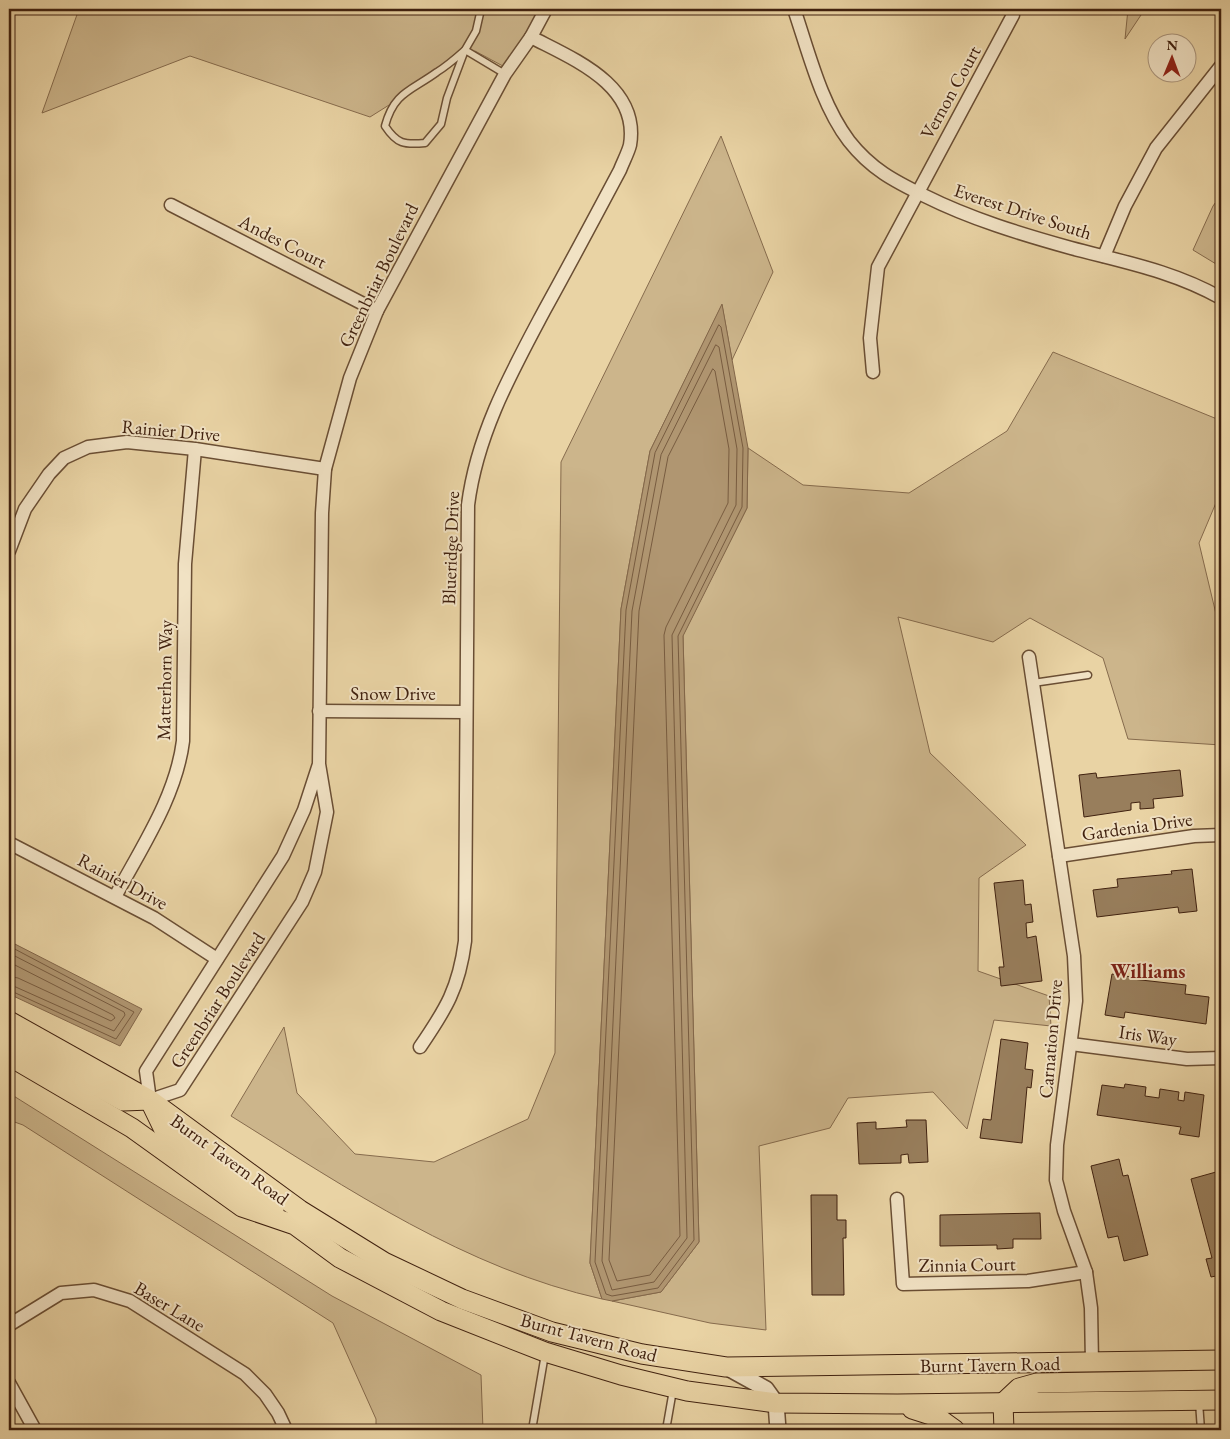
<svg xmlns="http://www.w3.org/2000/svg" width="1230" height="1439" viewBox="0 0 1230 1439" font-family="'EB Garamond',serif">
<style>
.green{fill:#ccb58b;stroke:#866b4d}
.water{fill:#b09671;stroke:#83674a}
.lines{fill:none;stroke-linecap:round;stroke-linejoin:round}
.shore{stroke:#785c40;stroke-width:1}
.building{fill:#987e5c;stroke:#40210f}
.service-casing{stroke:#6a4e34;stroke-width:9}
.minor-casing{stroke:#6a4e34;stroke-width:15}
.tertiary-casing{stroke:#6a4e34;stroke-width:18}
.primary-casing{stroke:#40210f;stroke-width:21}
.service{stroke:#f1e2c4;stroke-width:6}
.minor{stroke:#f1e2c4;stroke-width:12}
.tertiary{stroke:#f1e2c4;stroke-width:15}
.primary{stroke:#e9d3a4;stroke-width:19}
.labels{text-anchor:middle;stroke-width:4;stroke-linejoin:round;paint-order:stroke}
.street-label{font-size:19px;fill:#40210f;stroke:#f1e2c4}
.neighbourhood-label{font-size:20px;font-weight:bold;fill:#7a1f14;stroke:#f1e2c4}
</style>
<rect width="100%" height="100%" fill="#e9d3a4"/>
<filter id="stains"><feTurbulence type="fractalNoise" baseFrequency=".004" numOctaves="4"/><feColorMatrix values="0 0 0 0 .2 0 0 0 0 .09 0 0 0 0 .02 0 0 0 .5 -.17"/></filter>
<radialGradient id="worn" r=".72"><stop offset=".6" stop-color="#630" stop-opacity="0"/><stop offset="1" stop-color="#630" stop-opacity=".3"/></radialGradient>
<g class="green">
<polygon points="79,9 548,9 514,72 475,51 370,117 190,56 42,113"/>
<polygon points="1128,9 1145,9 1125,39"/>
<path d="M 721,136 L 773,272 L 732,360 L 722,305 L 650,451 L 621,609 L 590,1263 L 602,1299 C 466,1269 348,1189 231,1116 L 284,1027 L 297,1093 L 355,1154 L 434,1162 L 528,1119 L 555,1053 L 561,462 Z"/>
<polygon points="1221,195 1221,267 1193,250 1213,206"/>
<polygon points="1053,352 1217,419 1221,425 1221,491 1199,543 1216,614 1221,619 1221,745 1128,739 1103,658 1030,618 993,642 898,617 930,753 1026,845 979,878 978,971 1049,996 1051,1026 994,1020 967,1129 933,1092 848,1098 830,1128 759,1146 766,1330 710,1323 612,1301 661,1292 699,1242 683,635 747,508 748,448 803,485 909,493 1007,431"/>
<polygon points="9,1093 332,1296 481,1375 483,1430 376,1430 376,1419 333,1323 23,1125 9,1120"/>
</g>
<g class="water">
<polygon points="722,304 748,448 747,508 683,636 699,1242 661,1292 612,1301 602,1299 590,1263 621,609 650,451"/>
<polygon points="9,941 142,1009 120,1046 9,994"/>
</g>
<g class="lines">
<g class="shore">
<polygon points="719,325 721,327 743,448 742,507 678,636 694,1240 658,1288 612,1296 606,1294 595,1262 626,610 655,453"/>
<polygon points="716,345 719,347 737,449 736,505 672,635 687,1238 654,1282 612,1290 602,1261 632,611 661,455"/>
<polygon points="713,369 715,371 729,449 728,503 666,627 664,635 680,1236 650,1275 617,1281 609,1260 639,611 668,457"/>
<polyline points="9,946 134,1012 116,1039 9,990"/>
<polyline points="9,953 124,1012 125,1015 114,1031 9,984"/>
<polyline points="9,962 113,1015 115,1018 111,1021 18,978 9,976"/>
</g>
</g>
<g class="building">
<polygon points="1180,770 1183,796 1153,799 1154,808 1140,809 1140,802 1131,803 1131,810 1084,817 1079,775 1096,773 1097,778"/>
<polygon points="1192,869 1197,911 1179,913 1178,907 1097,917 1093,890 1118,887 1117,879 1172,874 1171,871"/>
<polygon points="1023,880 1025,905 1031,904 1033,922 1026,923 1027,938 1036,936 1042,981 1001,986 999,967 1004,967 994,883"/>
<polygon points="1112,974 1132,977 1132,979 1186,985 1185,994 1209,997 1206,1024 1125,1012 1124,1018 1105,1015"/>
<polygon points="1001,1039 1028,1043 1025,1069 1033,1070 1031,1088 1027,1087 1022,1143 980,1138 983,1119 991,1120"/>
<polygon points="1125,1084 1146,1087 1145,1096 1159,1098 1160,1089 1179,1092 1178,1100 1184,1101 1185,1092 1204,1095 1199,1137 1179,1134 1181,1127 1097,1115 1102,1085 1124,1088"/>
<polygon points="906,1120 926,1120 928,1162 909,1163 908,1154 901,1155 901,1163 859,1164 857,1123 876,1122 876,1129 907,1127"/>
<polygon points="1119,1159 1123,1176 1128,1175 1148,1255 1124,1261 1118,1236 1108,1238 1091,1166"/>
<polygon points="1216,1172 1221,1193 1221,1275 1211,1277 1206,1259 1212,1258 1191,1179"/>
<polygon points="811,1195 837,1195 837,1220 846,1220 846,1238 843,1238 844,1295 812,1295"/>
<polygon points="1040,1213 1041,1239 1013,1239 1013,1248 997,1249 997,1245 940,1246 940,1215"/>
</g>
<g class="lines">
<g class="service-casing">
<g id="service">
<path d="M 465,50 C 456,58 447,66 437,72 C 411,91 394,92 385,126 C 397,144 404,145 425,143 L 441,124 L 447,98 L 465,50 L 476,31 L 481,9"/>
<polyline points="465,50 505,74"/>
<polyline points="1033,683 1088,675"/>
<polyline points="1199,1402 1201,1430"/>
<polyline points="532,1430 545,1354"/>
<polyline points="666,1430 673,1390"/>
</g>
</g>
<g class="minor-casing">
<g id="minor">
<path d="M 794,9 C 809,53 821,104 849,141 C 871,169 894,181 925,196 C 971,219 1021,234 1071,248 C 1124,262 1173,271 1221,298"/>
<polyline points="171,205 377,311"/>
<polyline points="1104,256 1125,206 1156,148 1221,66"/>
<polyline points="873,372 870,338 878,267 1013,15 1013,9"/>
<polyline points="9,551 25,509 49,474 64,458 88,447 127,442 195,449 325,469"/>
<polyline points="1029,657 1074,956 1076,1001 1057,1145 1056,1180 1064,1211 1086,1272 1091,1308 1092,1363"/>
<polyline points="319,711 466,712"/>
<polyline points="319,764 304,810 283,856 146,1071 150,1100 180,1090 302,902 315,872 327,812 319,764 322,513 325,469 350,378 377,311 505,74 531,37 546,9"/>
<polyline points="9,843 154,918 217,959"/>
<polyline points="1059,856 1194,836 1221,835"/>
<path d="M 115,897 C 141,848 176,797 183,741 L 185,564 L 195,449"/>
<polyline points="1071,1044 1187,1059 1221,1058"/>
<path d="M 420,1047 C 446,1009 459,988 465,941 L 468,505 C 477,434 511,373 544,311 C 570,264 595,217 620,170 C 623,162 628,153 630,145 C 640,85 573,59 531,37"/>
<polyline points="897,1199 903,1284 1028,1281 1086,1272"/>
<polyline points="9,1325 61,1293 94,1290 130,1301 245,1374 265,1394 278,1413 286,1430"/>
<polyline points="9,1383 35,1430"/>
</g>
</g>
<g class="tertiary-casing">
<polyline id="tertiary" points="728,1368 766,1389 776,1403 778,1430"/>
</g>
<g class="primary-casing">
<g id="primary">
<polyline points="9,1021 150,1100 300,1210 384,1262 462,1299 552,1332 642,1354 726,1367 1221,1360"/>
<polyline points="9,1038 123,1101 150,1100"/>
<polyline points="9,1056 132,1128 242,1207 295,1225 340,1258 441,1311 545,1352 621,1375 687,1391 776,1403 897,1404 1221,1400"/>
<polyline points="150,1101 166,1134 274,1211"/>
<polyline points="912,1409 937,1417 955,1430"/>
<polyline points="1004,1430 1003,1403 1019,1388 1037,1383 1221,1380"/>
</g>
</g>
<use href="#service" class="service"/>
<use href="#minor" class="minor"/>
<use href="#tertiary" class="tertiary"/>
<use href="#primary" class="primary"/>
</g>
<g class="labels">
<g class="street-label">
<text transform="translate(950 92) rotate(-61)" y="7">Vernon Court</text>
<text transform="translate(1023 211) rotate(18)" y="7">Everest Drive South</text>
<text transform="translate(283 241) rotate(27)" y="7">Andes Court</text>
<text transform="translate(378 275) rotate(-64)" y="7">Greenbriar Boulevard</text>
<text transform="translate(171 430) rotate(5)" y="7">Rainier Drive</text>
<text transform="translate(450 548) rotate(-88)" y="7">Blueridge Drive</text>
<text transform="translate(164 680) rotate(-89)" y="7">Matterhorn Way</text>
<text x="393" y="700">Snow Drive</text>
<text transform="translate(1137 826) rotate(-8)" y="7">Gardenia Drive</text>
<text transform="translate(123 881) rotate(28)" y="7">Rainier Drive</text>
<text transform="translate(217 1000) rotate(-57)" y="7">Greenbriar Boulevard</text>
<text transform="translate(1148 1035) rotate(8)" y="7">Iris Way</text>
<text transform="translate(1050 1039) rotate(-85)" y="7">Carnation Drive</text>
<text transform="translate(230 1159) rotate(36)" y="7">Burnt Tavern Road</text>
<text transform="translate(967 1264) rotate(-1)" y="7">Zinnia Court</text>
<text transform="translate(170 1306) rotate(31)" y="7">Baser Lane</text>
<text transform="translate(589 1337) rotate(15)" y="7">Burnt Tavern Road</text>
<text transform="translate(990 1364) rotate(-1)" y="7">Burnt Tavern Road</text>
</g>
<g class="neighbourhood-label">
<text x="1148" y="978">Williams</text>
</g>
</g>
<rect width="1230" height="1439" fill="none" stroke="#e9d3a4" stroke-width="30"/>
<rect x="10" y="10" width="1210" height="1419" fill="none" stroke="#40210f" stroke-width="2.5"/>
<rect x="15" y="15" width="1200" height="1409" fill="none" stroke="#40210f"/>
<g transform="translate(1172 58) rotate(1)"><circle r="24" fill="#f1e2c4" stroke="#aa957c"/>
<path d="M0-4L9 19L0 12L-9 19Z" fill="#8f2418"/>
<text y="-8" font-size="14" font-weight="bold" text-anchor="middle" fill="#40210f">N</text>
</g>
<rect width="100%" height="100%" filter="url(#stains)"/>
<rect width="100%" height="100%" fill="url(#worn)"/>
</svg>
